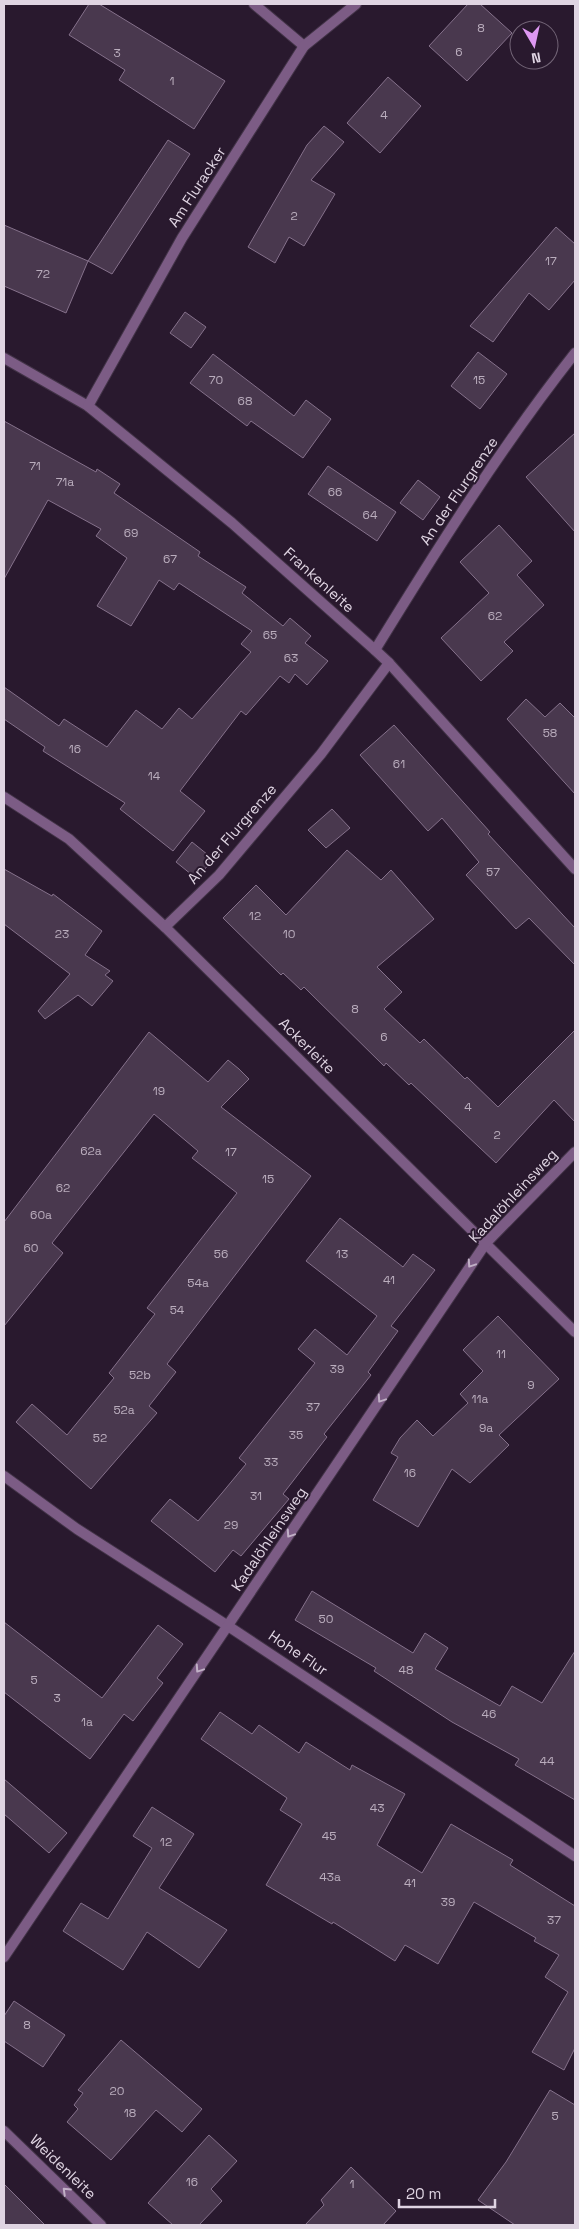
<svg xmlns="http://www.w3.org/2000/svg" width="579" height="2229" viewBox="0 0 579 2229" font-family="'Space Grotesk',sans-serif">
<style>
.building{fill:#49384e;stroke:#85718b}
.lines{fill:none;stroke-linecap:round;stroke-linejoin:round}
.street-casing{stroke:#423347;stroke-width:12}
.street{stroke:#7c5c85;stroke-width:10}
.oneway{stroke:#c1b0c6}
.labels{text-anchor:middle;stroke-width:4;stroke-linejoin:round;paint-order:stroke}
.number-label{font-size:12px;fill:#baadbd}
.street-label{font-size:15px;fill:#dfd4e2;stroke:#29192e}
</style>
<rect width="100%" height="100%" fill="#29192e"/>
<g class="building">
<polygon points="89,4 99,4 225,81 194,129 119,80 125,70 69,35"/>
<polygon points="468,4 480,4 512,33 467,81 429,46"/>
<polygon points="388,77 421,106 380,153 347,123"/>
<polygon points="324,126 344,142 311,180 335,194 304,246 289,237 275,263 248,247 307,145"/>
<polygon points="168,140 190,154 112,274 88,261"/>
<polygon points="4,225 88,261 66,313 4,286"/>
<polygon points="556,227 575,244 575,280 549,310 529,293 493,342 470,326"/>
<polygon points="185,312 206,327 191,348 170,333"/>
<polygon points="478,352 507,374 480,409 451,386"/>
<polygon points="213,354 294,416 306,400 331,419 303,458 251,421 247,426 190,383"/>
<polygon points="4,421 96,472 97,469 120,484 114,493 200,552 198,556 246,587 242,593 283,626 290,618 311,636 305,643 328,661 307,685 295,674 289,683 280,676 246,715 241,711 180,791 205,811 173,851 120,809 125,803 43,751 45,747 4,719 4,687 59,726 64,719 107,747 136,710 162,729 179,708 192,719 251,652 241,644 252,631 179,583 174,590 159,580 131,626 97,606 127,558 96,536 101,529 48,500 4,579"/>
<polygon points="575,433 575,532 526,477"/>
<polygon points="328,466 396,512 377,541 308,494"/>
<polygon points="418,480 440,497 423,520 400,503"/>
<polygon points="499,525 532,561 517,575 544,605 504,642 513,651 481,681 441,638 489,593 460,562"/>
<polygon points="526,699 545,717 560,703 575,718 575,794 507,719"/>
<polygon points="394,725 490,832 488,834 575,928 575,965 529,918 516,929 466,875 479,862 442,818 428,831 360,755"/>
<polygon points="332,809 350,828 326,848 308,830"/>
<polygon points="192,842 213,859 197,879 176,862"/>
<polygon points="347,850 381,880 391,870 434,919 377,967 402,992 384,1009 420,1043 424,1039 465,1079 467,1077 498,1107 575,1030 575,1122 554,1100 496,1163 411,1083 409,1085 386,1063 384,1066 304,987 301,990 283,973 281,975 223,918 256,885 286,915"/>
<polygon points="4,869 52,896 53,894 102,931 85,955 110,971 105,975 113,981 92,1006 78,995 45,1019 38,1011 70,974 4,924"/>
<polygon points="149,1032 208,1082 228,1060 239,1069 249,1079 221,1107 311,1176 167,1364 176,1372 149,1406 157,1413 91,1489 16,1422 32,1404 67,1435 114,1378 109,1373 155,1314 147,1308 237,1193 192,1158 198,1151 154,1114 52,1243 63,1253 4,1326 4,1222"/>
<polygon points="340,1218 403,1267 413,1254 435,1270 391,1326 398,1331 368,1372 371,1375 324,1434 327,1437 283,1494 289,1499 241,1556 233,1550 215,1572 151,1521 170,1499 198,1521 222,1493 246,1464 239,1458 315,1363 298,1349 315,1329 347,1355 377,1316 306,1261"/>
<polygon points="498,1316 559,1379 499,1435 509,1445 470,1483 452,1469 418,1527 373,1500 398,1457 391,1453 400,1438 417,1420 433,1436 468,1403 460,1394 483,1371 463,1350"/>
<polygon points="312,1591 413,1653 425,1633 448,1648 435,1669 500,1706 512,1686 542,1703 575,1651 575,1800 515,1765 519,1759 452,1722 374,1671 376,1668 295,1620"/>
<polygon points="4,1622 102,1698 158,1625 183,1644 157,1678 163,1683 133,1721 124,1714 90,1759 4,1692"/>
<polygon points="220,1712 252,1734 259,1725 299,1753 306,1742 350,1770 352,1765 405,1794 377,1845 422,1873 451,1824 513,1860 510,1865 575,1906 575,2048 564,2070 532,2052 568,1992 545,1977 559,1955 534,1941 536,1938 474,1902 438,1964 405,1945 395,1961 333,1922 332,1924 266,1885 302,1824 280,1810 287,1798 201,1739"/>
<polygon points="4,1779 67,1833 49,1853 4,1814"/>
<polygon points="152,1807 194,1834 159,1888 227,1930 199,1968 147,1932 123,1970 63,1931 81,1903 108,1919 152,1848 133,1836"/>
<polygon points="14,2001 65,2035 43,2067 4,2041 4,2016"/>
<polygon points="121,2040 202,2109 182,2132 156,2110 111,2160 67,2122 78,2109 74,2105 83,2093 78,2090"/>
<polygon points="550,2090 575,2105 575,2225 515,2225 478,2200 506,2162"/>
<polygon points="209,2135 237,2161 211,2189 222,2201 199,2225 173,2225 148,2203"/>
<polygon points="351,2167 396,2211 383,2225 305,2225 324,2205 321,2200"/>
<polygon points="4,2184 45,2225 4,2225"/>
</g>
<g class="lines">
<g class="street-casing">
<g id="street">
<polyline points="254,4 304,46"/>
<polyline points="4,358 88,406 232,523 375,650 389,663 575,869"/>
<polyline points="88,406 182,238 304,46 356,4"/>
<path d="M 375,650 C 437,549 501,447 575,353"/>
<polyline points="4,797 69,839 165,927 575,1332"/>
<polyline points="165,927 219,875 321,754 389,663"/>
<polyline points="4,1476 77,1529 228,1626 575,1856"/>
<polyline points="4,1957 486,1243 575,1152"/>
<polyline points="4,2131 101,2225"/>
</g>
</g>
<use href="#street" class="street"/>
</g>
<defs><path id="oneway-chevron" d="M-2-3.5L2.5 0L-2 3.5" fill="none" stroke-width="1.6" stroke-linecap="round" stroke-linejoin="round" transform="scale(1.25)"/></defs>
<g class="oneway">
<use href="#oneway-chevron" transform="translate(471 1264) rotate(124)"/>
<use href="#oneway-chevron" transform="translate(381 1399) rotate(124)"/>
<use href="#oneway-chevron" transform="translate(290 1534) rotate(124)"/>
<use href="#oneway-chevron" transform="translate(199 1669) rotate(124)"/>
<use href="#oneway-chevron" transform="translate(66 2191) rotate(-136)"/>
</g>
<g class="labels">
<g class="number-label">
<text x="481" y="32">8</text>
<text x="459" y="56">6</text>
<text x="117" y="57">3</text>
<text x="172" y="85">1</text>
<text x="384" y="119">4</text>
<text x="294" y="220">2</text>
<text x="551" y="265">17</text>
<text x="43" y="278">72</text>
<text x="216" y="384">70</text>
<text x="479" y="384">15</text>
<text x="245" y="405">68</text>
<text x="35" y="470">71</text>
<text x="65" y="486">71a</text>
<text x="335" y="496">66</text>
<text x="370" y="519">64</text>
<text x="131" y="537">69</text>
<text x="170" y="563">67</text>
<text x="495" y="620">62</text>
<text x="270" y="639">65</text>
<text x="291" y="662">63</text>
<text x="550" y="737">58</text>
<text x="75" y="753">16</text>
<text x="399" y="768">61</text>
<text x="154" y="780">14</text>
<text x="493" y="876">57</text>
<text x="255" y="920">12</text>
<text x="62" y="938">23</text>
<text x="289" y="938">10</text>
<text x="355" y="1013">8</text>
<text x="384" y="1041">6</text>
<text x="159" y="1095">19</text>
<text x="468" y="1111">4</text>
<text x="497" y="1139">2</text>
<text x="91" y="1155">62a</text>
<text x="231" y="1156">17</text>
<text x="268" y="1183">15</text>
<text x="63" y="1192">62</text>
<text x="41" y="1219">60a</text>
<text x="31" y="1252">60</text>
<text x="221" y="1258">56</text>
<text x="342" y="1258">13</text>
<text x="389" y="1284">41</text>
<text x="198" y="1287">54a</text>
<text x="177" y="1314">54</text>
<text x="501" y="1358">11</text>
<text x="337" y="1373">39</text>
<text x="140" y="1379">52b</text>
<text x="531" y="1389">9</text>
<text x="480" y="1403">11a</text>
<text x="313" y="1411">37</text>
<text x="124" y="1414">52a</text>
<text x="486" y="1432">9a</text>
<text x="296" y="1439">35</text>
<text x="100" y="1442">52</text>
<text x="271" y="1466">33</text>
<text x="410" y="1477">16</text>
<text x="256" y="1500">31</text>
<text x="231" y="1529">29</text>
<text x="326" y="1623">50</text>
<text x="406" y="1674">48</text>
<text x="34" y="1684">5</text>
<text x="57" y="1702">3</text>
<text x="489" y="1718">46</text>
<text x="87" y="1726">1a</text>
<text x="547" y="1765">44</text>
<text x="377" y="1812">43</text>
<text x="329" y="1840">45</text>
<text x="166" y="1846">12</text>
<text x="330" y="1881">43a</text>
<text x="410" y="1887">41</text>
<text x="448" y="1906">39</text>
<text x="554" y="1924">37</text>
<text x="27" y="2029">8</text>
<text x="117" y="2095">20</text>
<text x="130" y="2117">18</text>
<text x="555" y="2120">5</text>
<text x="192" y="2186">16</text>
<text x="352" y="2188">1</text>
</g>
<g class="street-label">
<text transform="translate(197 187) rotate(-57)" y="5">Am Fluracker</text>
<text transform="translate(459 491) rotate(-56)" y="5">An der Flurgrenze</text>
<text transform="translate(319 580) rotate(42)" y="5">Frankenleite</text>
<text transform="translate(232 834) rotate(-49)" y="5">An der Flurgrenze</text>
<text transform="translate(307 1046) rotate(45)" y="5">Ackerleite</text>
<text transform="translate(513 1196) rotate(-47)" y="5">Kadalöhleinsweg</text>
<text transform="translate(269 1539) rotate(-56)" y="5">Kadalöhleinsweg</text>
<text transform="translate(298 1653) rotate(34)" y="5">Hohe Flur</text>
<text transform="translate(63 2167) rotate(44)" y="5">Weidenleite</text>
</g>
</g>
<rect width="579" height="2229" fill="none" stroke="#dfd4e2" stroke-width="10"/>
<g transform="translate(534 45) rotate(171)"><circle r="24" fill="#29192e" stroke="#726476"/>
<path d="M0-4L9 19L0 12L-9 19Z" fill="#de98f2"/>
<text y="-8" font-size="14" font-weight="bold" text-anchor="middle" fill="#dfd4e2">N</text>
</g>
<path d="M399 2199v8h96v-8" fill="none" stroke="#dfd4e2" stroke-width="2.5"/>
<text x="406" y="2199" font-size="15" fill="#dfd4e2" stroke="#29192e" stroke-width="4" paint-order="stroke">20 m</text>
</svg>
